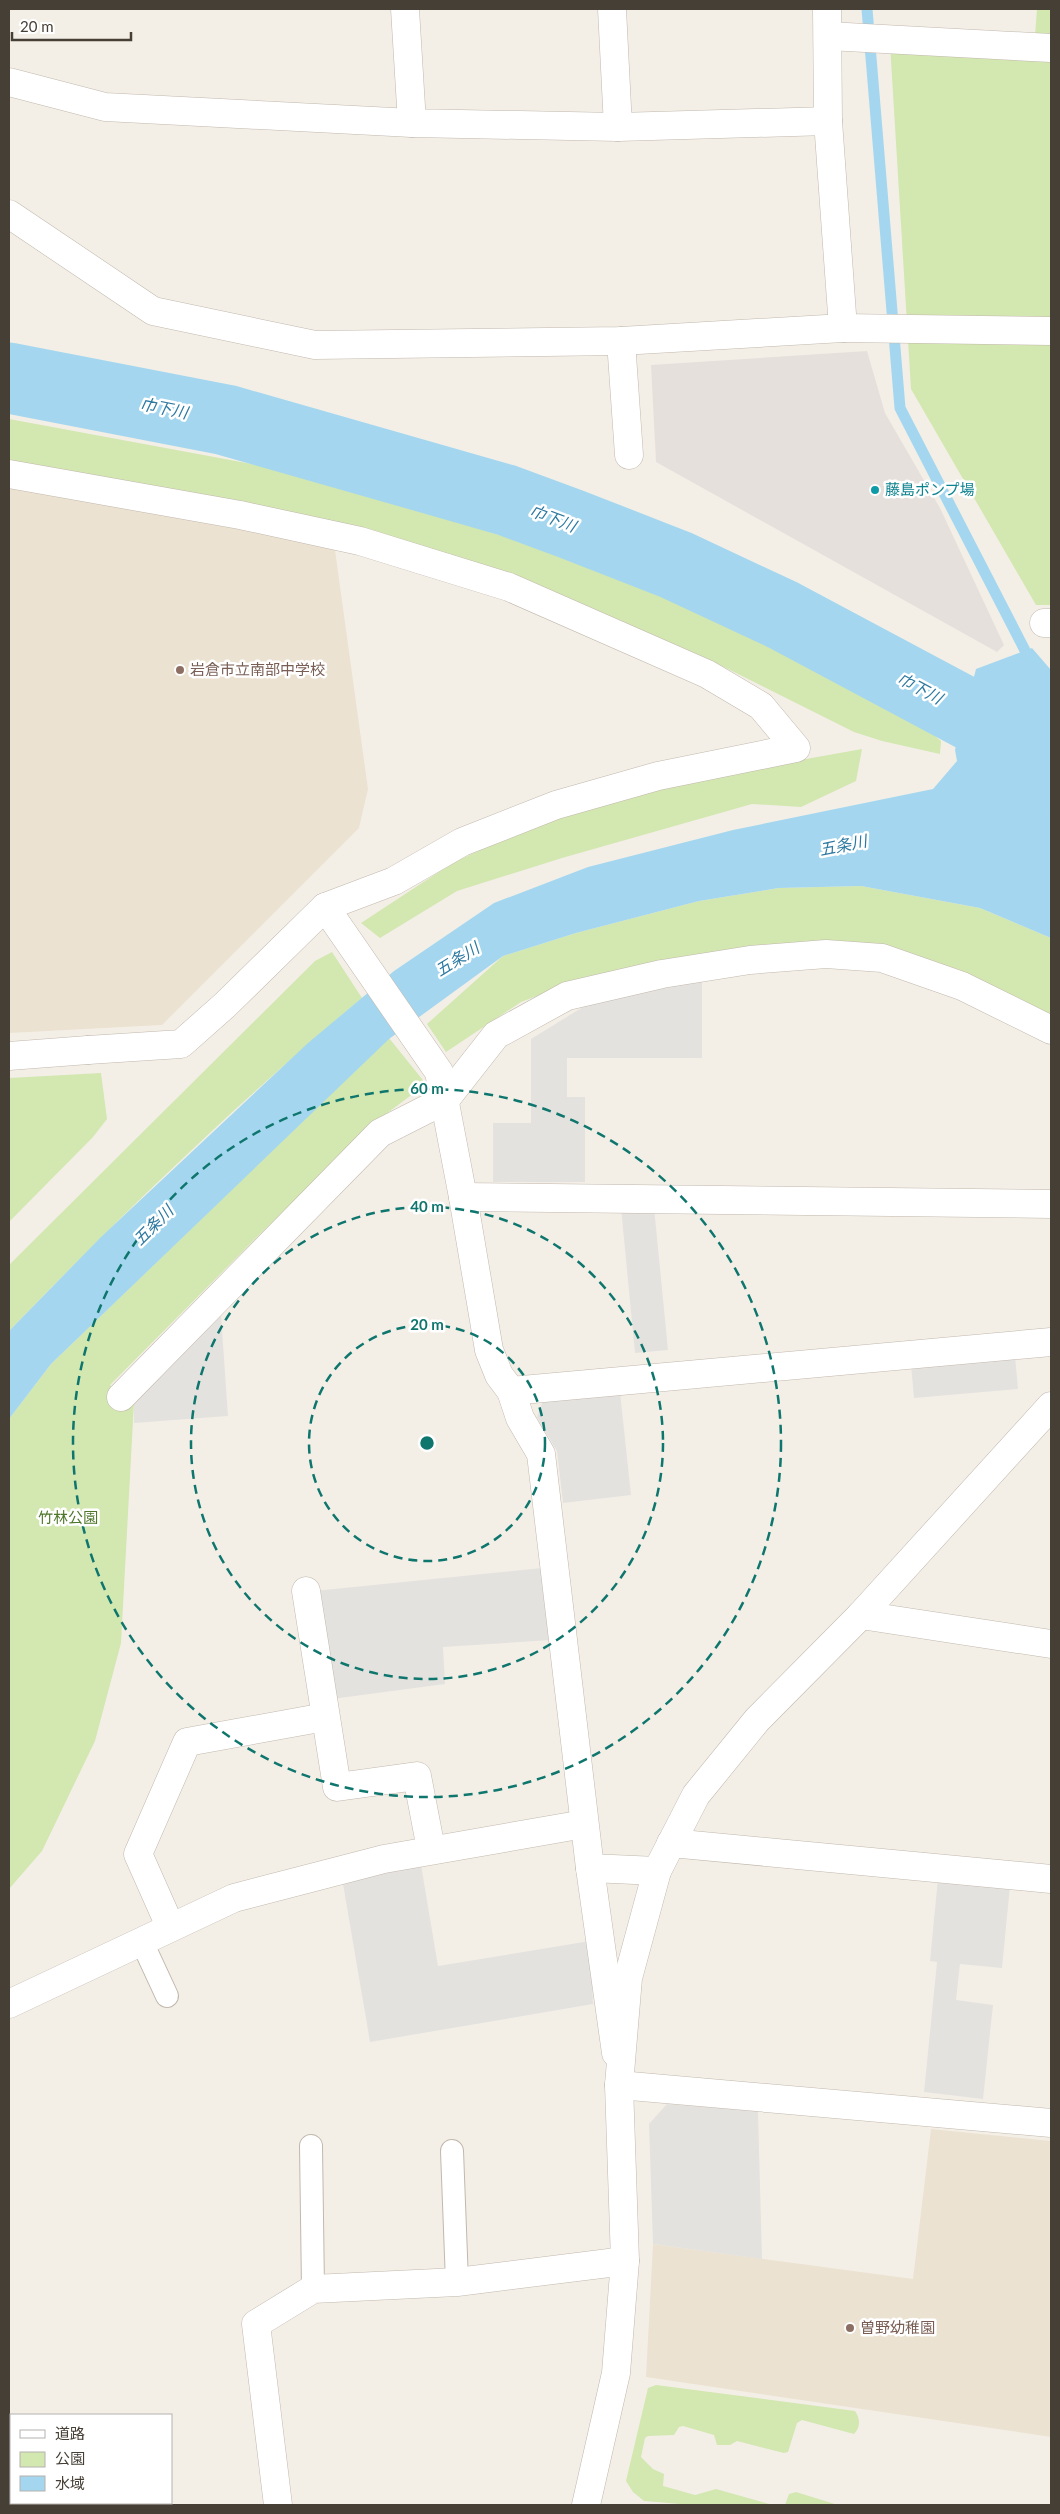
<svg xmlns="http://www.w3.org/2000/svg" width="1060" height="2514" viewBox="0 0 1060 2514" font-family="Lato,'Noto Sans JP',sans-serif">
<style>
.industrial{fill:#e6e0dc}
.education{fill:#ece2d1}
.green{fill:#d3e7b0}
.parking{fill:#e4e2df}
.water{fill:#a4d7ef}
.lines{fill:none;stroke-linecap:round;stroke-linejoin:round}
.stream{stroke:#a4d7ef;stroke-width:11}
.river{stroke:#a4d7ef;stroke-width:71}
.service-casing{stroke:#c2b8ad;stroke-width:24}
.minor-casing{stroke:#c2b8ad;stroke-width:29}
.tertiary-casing{stroke:#c2b8ad;stroke-width:29}
.service{stroke:#fff;stroke-width:22}
.minor{stroke:#fff;stroke-width:28}
.tertiary{stroke:#fff;stroke-width:28}
.ring{fill:none;stroke:#0f766e;stroke-width:2.5;stroke-dasharray:9 6}
.culture-dot{fill:#0f9aa8;stroke:#fff;stroke-width:2}
.education-dot{fill:#8d6e63;stroke:#fff;stroke-width:2}
.labels{text-anchor:middle;stroke-width:5;stroke-linejoin:round;paint-order:stroke}
.culture-label{font-size:15px;fill:#0d838f;stroke:#fff;text-anchor:start}
.education-label{font-size:15px;fill:#785e54;stroke:#fff;text-anchor:start}
.park-label{font-size:15px;fill:#4e772a;stroke:#fff}
.water-label{font-size:16px;font-style:italic;fill:#2d79a1;stroke:#fff}
.centre{fill:#0f766e;stroke:#fff;stroke-width:2.5}
.ring-label{font-size:15px;text-anchor:middle;font-weight:bold;fill:#0f766e;stroke:#fff;stroke-width:5;stroke-linejoin:round;paint-order:stroke}
</style>
<rect width="100%" height="100%" fill="#f3efe7"/>
<polygon class="industrial" points="867,351 885,413 940,508 1004,645 997,652 656,462 651,365"/>
<g class="education">
<polygon points="9,488 266,534 335,550 368,789 359,828 162,1025 9,1033"/>
<polygon points="931,2129 1051,2141 1051,2437 646,2377 653,2244 913,2279"/>
</g>
<g class="green">
<polygon points="1037,9 1051,9 1051,37 1035,36"/>
<polygon points="890,44 1051,49 1051,605 1036,605 911,389"/>
<polygon points="9,419 306,474 566,556 725,623 927,729 941,741 940,754 882,741 854,732 720,665 544,600 9,463"/>
<polygon points="862,749 856,781 801,807 752,804 562,858 457,891 380,938 361,923 454,862 538,824 609,800 739,771"/>
<polygon points="861,886 980,908 1051,938 1051,1015 918,956 577,981 521,1002 446,1052 427,1024 503,956 576,933 699,901 779,888"/>
<path d="M 332,952 L 362,998 C 238,1102 121,1215 9,1331 L 9,1265 L 315,961 Z"/>
<polygon points="389,1038 426,1084 382,1117 261,1233 110,1385 134,1402 121,1643 95,1741 42,1851 9,1889 9,1419 51,1364"/>
<polygon points="101,1073 107,1119 93,1137 9,1222 9,1078"/>
<path d="M 656,2385 L 855,2411 C 860,2418 861,2427 854,2434 L 802,2420 L 797,2423 L 788,2452 L 784,2453 L 737,2441 L 730,2445 L 717,2445 L 714,2435 L 683,2426 L 679,2427 L 674,2435 L 648,2436 L 645,2438 L 641,2457 L 653,2469 L 664,2474 L 663,2486 L 695,2495 L 716,2489 L 773,2505 L 692,2505 L 644,2501 L 633,2492 L 626,2481 L 648,2388 Z"/>
<polygon points="796,2492 838,2505 785,2505 789,2494"/>
</g>
<g class="parking">
<polygon points="702,981 702,1058 567,1058 567,1097 585,1097 585,1182 493,1182 493,1123 531,1123 531,1039 591,1002"/>
<polygon points="654,1207 668,1350 635,1353 621,1208"/>
<polygon points="221,1315 228,1416 134,1423 134,1402"/>
<polygon points="1015,1356 1018,1389 914,1398 911,1365"/>
<polygon points="620,1392 631,1495 563,1503 557,1451 537,1417 544,1398"/>
<polygon points="542,1568 551,1640 443,1647 445,1684 332,1699 314,1591"/>
<polygon points="420,1859 438,1966 590,1941 593,2004 370,2042 342,1878"/>
<polygon points="938,1878 1010,1886 1002,1968 960,1964 956,2000 993,2005 983,2099 924,2092 937,1962 930,1961"/>
<polygon points="667,2104 758,2111 762,2259 653,2244 649,2124"/>
</g>
<polygon class="water" points="1032,648 1051,670 1051,938 980,908 861,886 779,888 699,901 576,933 503,956 389,1039 51,1364 9,1419 10,1330 101,1237 308,1043 394,971 494,903 588,867 733,830 933,789 957,761 955,750 976,669"/>
<g class="lines">
<polyline class="stream" points="867,9 900,408 1032,664"/>
<polyline class="river" points="9,378 226,420 506,500 571,524 676,565 783,615 976,718 1051,776"/>
<g class="service-casing">
<g id="service">
<polyline points="141,1940 167,1996"/>
<polyline points="311,2146 313,2289"/>
<polyline points="452,2151 457,2282"/>
</g>
</g>
<g class="minor-casing">
<g id="minor">
<polyline points="405,9 412,123 618,127 828,121"/>
<polyline points="612,9 618,127"/>
<polyline points="828,36 1051,48"/>
<polyline points="9,82 105,107 412,123"/>
<polyline points="9,214 153,311 315,345 621,341 843,328 828,121 827,9"/>
<polyline points="843,328 1051,331"/>
<polyline points="621,341 629,455"/>
<polyline points="9,474 240,515 360,541 509,587 707,674 761,706 796,748 658,776 556,805 462,842 394,881 325,907 225,1005 181,1044 88,1050"/>
<polyline points="1044,623 1051,623"/>
<polyline points="325,907 439,1072 463,1197 489,1350 499,1375 511,1391 520,1418 541,1454 590,1868 657,1871"/>
<polyline points="463,1197 1051,1204"/>
<polyline points="511,1391 1051,1342"/>
<polyline points="121,1397 380,1133 445,1100 496,1035 567,996 662,974 750,960 826,954 882,958 962,986 1051,1030"/>
<polyline points="306,1591 337,1787 417,1776 431,1849"/>
<polyline points="861,1615 1051,1644"/>
<polyline points="671,1843 1051,1879"/>
<polyline points="590,1868 616,2053"/>
<polyline points="170,1926 138,1854 187,1742 325,1717"/>
<polyline points="9,2004 234,1898 384,1859 584,1824"/>
<polyline points="619,2085 1051,2123"/>
<polyline points="9,2445 11,2454"/>
<polyline points="25,2503 25,2505"/>
<polyline points="278,2505 256,2324 313,2289 457,2282 625,2261"/>
</g>
</g>
<g class="tertiary-casing">
<g id="tertiary">
<polyline points="9,1056 88,1050"/>
<polyline points="586,2505 616,2373 625,2261 619,2085 628,1978 657,1871 696,1795 757,1720 861,1615 1051,1406"/>
</g>
</g>
<use href="#service" class="service"/>
<use href="#minor" class="minor"/>
<use href="#tertiary" class="tertiary"/>
</g>
<g class="ring">
<circle cx="427" cy="1443" r="118"/>
<circle cx="427" cy="1443" r="236"/>
<circle cx="427" cy="1443" r="354"/>
</g>
<circle class="culture-dot" cx="875" cy="490" r="5"/>
<g class="education-dot">
<circle cx="180" cy="670" r="5"/>
<circle cx="850" cy="2328" r="5"/>
</g>
<g class="labels">
<g class="culture-label">
<text x="885" y="495">藤島ポンプ場</text>
</g>
<g class="education-label">
<text x="190" y="675">岩倉市立南部中学校</text>
<text x="860" y="2333">曽野幼稚園</text>
</g>
<g class="park-label">
<text x="68" y="1523">竹林公園</text>
</g>
<g class="water-label">
<text transform="translate(164 408) rotate(11)" y="6">巾下川</text>
<text transform="translate(553 518) rotate(21)" y="6">巾下川</text>
<text transform="translate(920 688) rotate(28)" y="6">巾下川</text>
<text transform="translate(843 845) rotate(-11)" y="6">五条川</text>
<text transform="translate(457 959) rotate(-32)" y="6">五条川</text>
<text transform="translate(153 1225) rotate(-45)" y="6">五条川</text>
</g>
</g>
<circle cx="427" cy="1443" r="8" class="centre"/>
<g class="ring-label">
<text x="427" y="1094">60 m</text>
<text x="427" y="1212">40 m</text>
<text x="427" y="1330">20 m</text>
</g>
<rect width="1060" height="2514" fill="none" stroke="#463f36" stroke-width="20"/>
<rect x="10" y="2414" width="162" height="90" fill="#ffffff" stroke="#b5b2af"/>
<rect x="20" y="2430" width="25" height="8" fill="#ffffff" stroke="#b5b2af"/>
<text x="55" y="2439" font-size="15" fill="#463f36">道路</text>
<rect x="20" y="2452" width="25" height="15" fill="#d3e7b0" stroke="#b5b2af"/>
<text x="55" y="2464" font-size="15" fill="#463f36">公園</text>
<rect x="20" y="2476" width="25" height="15" fill="#a4d7ef" stroke="#b5b2af"/>
<text x="55" y="2489" font-size="15" fill="#463f36">水域</text>
<path d="M12 32v8h119v-8" fill="none" stroke="#463f36" stroke-width="2.5"/>
<text x="20" y="32" font-size="15" fill="#463f36" stroke="#ffffff" stroke-width="4" paint-order="stroke">20 m</text>
</svg>
